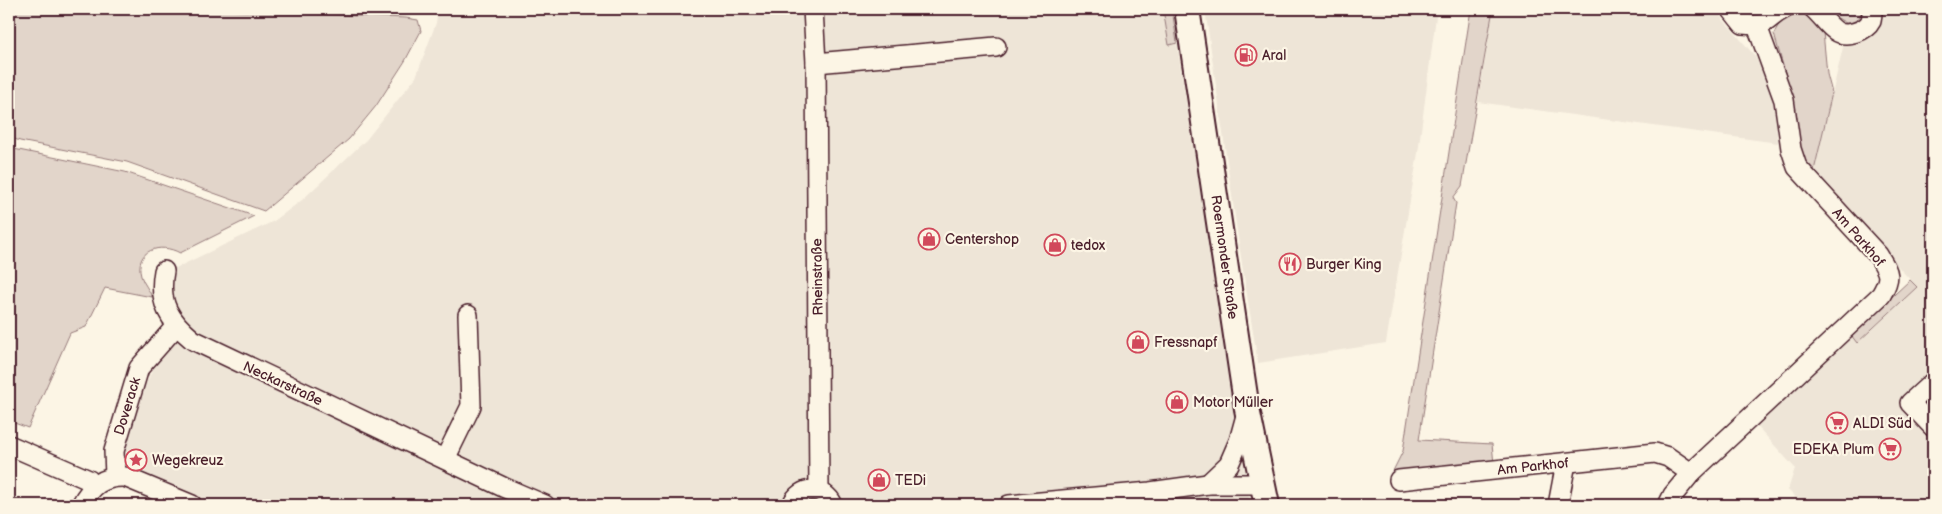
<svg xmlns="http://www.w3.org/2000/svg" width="1942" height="514" viewBox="0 0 1942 514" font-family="'Balsamiq Sans',sans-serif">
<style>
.built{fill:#eee5d7}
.green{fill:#e2d5ca;stroke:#967a7a}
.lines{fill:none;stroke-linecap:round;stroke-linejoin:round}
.minor-casing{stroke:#4a1f2b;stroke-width:22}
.major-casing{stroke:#4a1f2b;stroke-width:28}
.minor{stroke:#fcf5e5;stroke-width:19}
.major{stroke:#fcf5e5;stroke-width:24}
.labels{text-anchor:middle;stroke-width:4.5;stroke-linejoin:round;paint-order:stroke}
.poi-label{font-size:14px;fill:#4a1f2b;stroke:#fcf5e5;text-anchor:start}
.street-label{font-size:14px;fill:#4a1f2b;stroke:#fcf5e5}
</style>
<rect width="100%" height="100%" fill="#fcf5e5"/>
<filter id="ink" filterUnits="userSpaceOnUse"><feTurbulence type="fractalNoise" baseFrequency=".02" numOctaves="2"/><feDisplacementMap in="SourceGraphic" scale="10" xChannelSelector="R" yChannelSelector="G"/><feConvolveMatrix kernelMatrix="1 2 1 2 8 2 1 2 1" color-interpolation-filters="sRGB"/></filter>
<g filter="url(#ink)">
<g class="built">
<polygon points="438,9 1163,9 1169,45 1177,43 1250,505 218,505 117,463 141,394 173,327 161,275 274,221 302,200 366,140 416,77 436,23"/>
<polygon points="1205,9 1437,9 1418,153 1386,343 1258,363 1240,251"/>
<polygon points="1493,9 1714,9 1755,56 1765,75 1774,103 1778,143 1478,102"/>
<polygon points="1852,9 1933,9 1933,505 1803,505 1788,490 1795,468 1756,425 1851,335 1858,343 1917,287 1813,175"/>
</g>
<g class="green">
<polygon points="9,9 198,9 406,18 418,20 421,31 405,61 376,106 349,139 264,211 127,162 20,141 9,137"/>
<polygon points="1163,9 1172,9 1177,43 1169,45"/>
<polygon points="1471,9 1493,9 1462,186 1453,198 1456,203 1419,440 1492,444 1494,464 1391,475 1403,451"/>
<path d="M 1829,9 L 1862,9 C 1861,18 1856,23 1846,23 L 1836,17 Z"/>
<path d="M 1797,13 L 1808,14 L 1823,32 L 1827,74 L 1832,93 L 1813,175 L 1800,161 L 1792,97 L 1774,34 C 1779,22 1784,16 1797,13 Z"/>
<path d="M 9,148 L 125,172 L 254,216 L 180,253 C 160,242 134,250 141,276 C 143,283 149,289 152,297 L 105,288 L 86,327 L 70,333 L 28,428 L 9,421 Z"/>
<polygon points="1910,280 1917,287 1857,343 1851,335"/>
</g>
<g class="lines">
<g class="minor-casing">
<g id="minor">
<polyline points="813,9 816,63 819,490"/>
<path d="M 1731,9 L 1743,24 C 1771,27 1764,19 1784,9"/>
<path d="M 1814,9 C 1822,16 1828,26 1836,31 C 1846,38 1866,31 1871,21 C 1872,17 1872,13 1872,9"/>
<polyline points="816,63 996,47"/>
<path d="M 164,271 C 158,303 169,320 193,340 L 503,487 L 545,505"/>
<polyline points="1933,382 1910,403 1933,427"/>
<polyline points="9,445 89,480 94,486"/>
<polyline points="445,459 471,406 468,315"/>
<polyline points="115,476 114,451 139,368 176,326"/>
<polyline points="1399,480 1655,453 1668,457 1691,473"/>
<polyline points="1208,484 1229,464 1239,441 1247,412"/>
<path d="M 81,505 C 91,486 103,476 125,477 L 192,505"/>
<path d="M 792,505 C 800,485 824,486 833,505"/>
<polyline points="1009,505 1150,492 1208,484 1262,484"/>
<polyline points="1558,505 1566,463"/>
<path d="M 1668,505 L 1673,495 L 1691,473 L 1881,295 C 1892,276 1889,273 1878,255 L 1797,167 L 1791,149 L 1784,100 L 1757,26"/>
</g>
</g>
<g class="major-casing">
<polyline id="major" points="1187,9 1247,409 1267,505"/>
</g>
<use href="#minor" class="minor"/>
<use href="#major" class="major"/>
</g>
</g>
<defs>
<g id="fuel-ring" transform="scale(1.125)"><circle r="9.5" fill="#fcf5e5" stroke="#d1495b" stroke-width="1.5"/><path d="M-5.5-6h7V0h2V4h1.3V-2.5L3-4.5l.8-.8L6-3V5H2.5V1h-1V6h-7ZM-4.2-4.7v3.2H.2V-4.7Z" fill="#d1495b"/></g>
<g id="shop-ring" transform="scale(1.125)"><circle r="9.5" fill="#fcf5e5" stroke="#d1495b" stroke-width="1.5"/><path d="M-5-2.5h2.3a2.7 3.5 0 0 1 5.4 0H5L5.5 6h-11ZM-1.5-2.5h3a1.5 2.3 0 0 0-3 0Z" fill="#d1495b"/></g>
<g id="restaurant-ring" transform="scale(1.125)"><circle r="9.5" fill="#fcf5e5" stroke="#d1495b" stroke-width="1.5"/><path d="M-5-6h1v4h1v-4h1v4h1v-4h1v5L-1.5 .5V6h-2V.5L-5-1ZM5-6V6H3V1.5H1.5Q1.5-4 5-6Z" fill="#d1495b"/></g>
<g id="supermarket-ring" transform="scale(1.125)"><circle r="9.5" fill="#fcf5e5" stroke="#d1495b" stroke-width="1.5"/><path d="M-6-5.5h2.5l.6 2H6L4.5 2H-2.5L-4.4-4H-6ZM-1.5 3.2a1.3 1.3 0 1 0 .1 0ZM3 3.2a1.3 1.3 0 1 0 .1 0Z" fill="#d1495b"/></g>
<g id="sight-ring" transform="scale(1.125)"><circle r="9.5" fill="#fcf5e5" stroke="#d1495b" stroke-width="1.5"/><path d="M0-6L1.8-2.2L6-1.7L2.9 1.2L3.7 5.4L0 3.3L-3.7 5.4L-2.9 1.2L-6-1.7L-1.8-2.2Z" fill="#d1495b"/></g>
</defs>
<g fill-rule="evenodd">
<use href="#fuel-ring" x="1246" y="55"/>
<use href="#shop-ring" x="929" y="239"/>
<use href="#shop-ring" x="1055" y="245"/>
<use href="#restaurant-ring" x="1290" y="264"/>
<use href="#shop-ring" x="1138" y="342"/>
<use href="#shop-ring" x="1177" y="402"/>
<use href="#supermarket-ring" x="1837" y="423"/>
<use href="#supermarket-ring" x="1890" y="449"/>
<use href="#sight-ring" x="136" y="460"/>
<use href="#shop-ring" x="879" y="480"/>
</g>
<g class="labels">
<g class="poi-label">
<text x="1262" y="60">Aral</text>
<text x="945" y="244">Centershop</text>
<text x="1071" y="250">tedox</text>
<text x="1306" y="269">Burger King</text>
<text x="1154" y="347">Fressnapf</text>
<text x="1193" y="407">Motor Müller</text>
<text x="1853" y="428">ALDI Süd</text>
<text x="1874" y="454" text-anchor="end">EDEKA Plum</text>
<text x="152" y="465">Wegekreuz</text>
<text x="895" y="485">TEDi</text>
</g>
<g class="street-label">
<text transform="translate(1859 237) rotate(49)" y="5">Am Parkhof</text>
<text transform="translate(1225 257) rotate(82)" y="5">Roermonder Straße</text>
<text transform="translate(817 277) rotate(-91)" y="5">Rheinstraße</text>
<text transform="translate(283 383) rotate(25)" y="5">Neckarstraße</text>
<text transform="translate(127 406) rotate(-73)" y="5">Doverack</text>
<text transform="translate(1533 466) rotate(-6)" y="5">Am Parkhof</text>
</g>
</g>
<rect width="1942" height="514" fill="none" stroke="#fcf5e5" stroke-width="30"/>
<rect x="15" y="15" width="1912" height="484" fill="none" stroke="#4a1f2b" stroke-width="2" filter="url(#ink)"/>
</svg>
